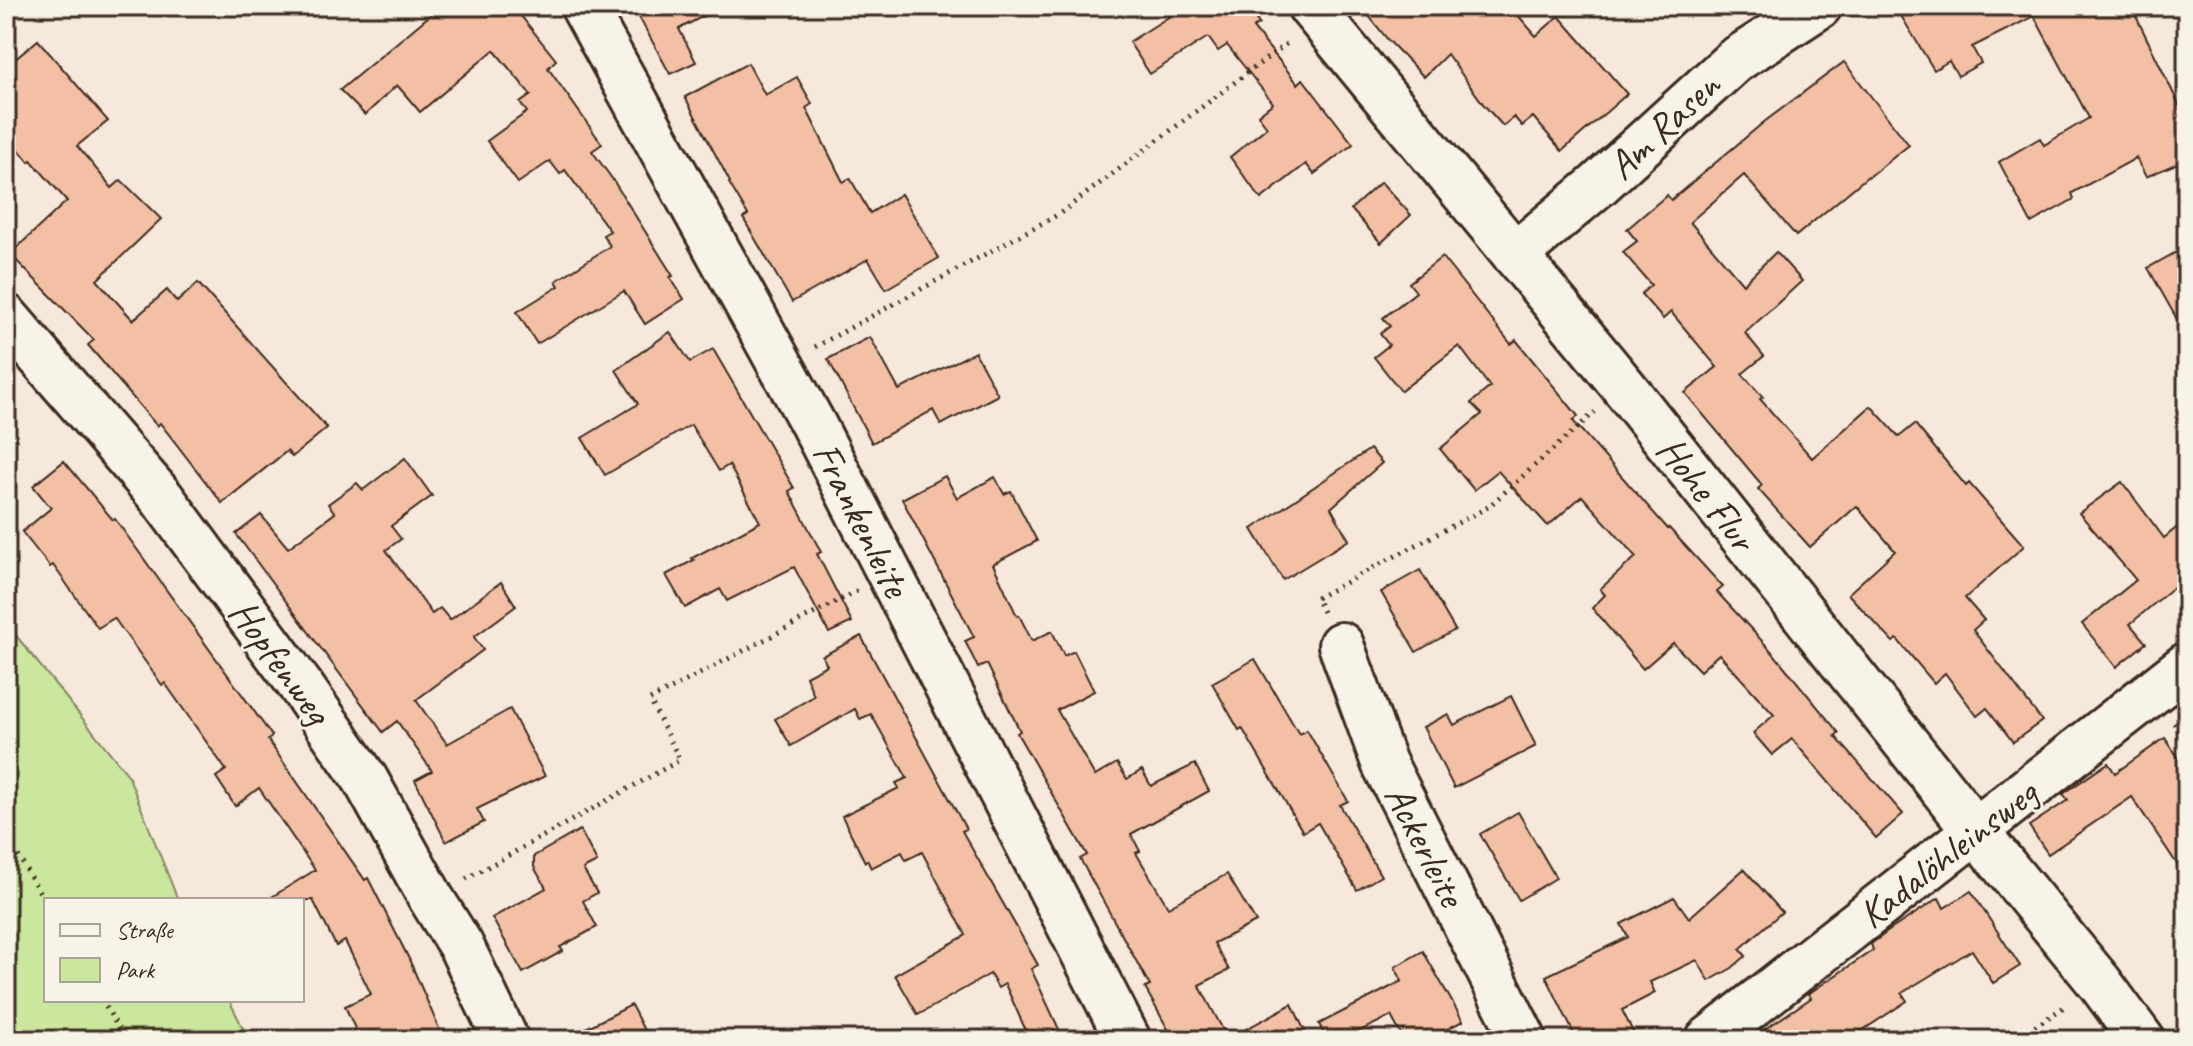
<svg xmlns="http://www.w3.org/2000/svg" width="2193" height="1046" viewBox="0 0 2193 1046" font-family="Caveat,sans-serif">
<style>
.green{fill:#cbe69d;stroke:#83885e;stroke-width:2}
.building{fill:#f4c0a5;stroke:#3b2a1e;stroke-width:2}
.lines{fill:none;stroke-linecap:round;stroke-linejoin:round}
.minor-casing{stroke:#3b2a1e;stroke-width:50}
.path{stroke:#3b2a1e;stroke-width:5;stroke-dasharray:2 6;stroke-linecap:butt}
.minor{stroke:#f7f3e8;stroke-width:44}
.labels{text-anchor:middle;stroke-width:6;stroke-linejoin:round;paint-order:stroke}
.street-label{font-size:40px;fill:#3b2a1e;stroke:#f7f3e8}
</style>
<rect width="100%" height="100%" fill="#f6e9db"/>
<filter id="ink" filterUnits="userSpaceOnUse"><feTurbulence type="fractalNoise" baseFrequency=".0125" numOctaves="2"/><feDisplacementMap in="SourceGraphic" scale="16" xChannelSelector="R" yChannelSelector="G"/><feConvolveMatrix kernelMatrix="1 2 1 2 8 2 1 2 1" color-interpolation-filters="sRGB"/></filter>
<g filter="url(#ink)">
<polygon class="green" points="6,623 128,775 178,900 46,900 46,1000 229,1000 249,1040 6,1040"/>
<g class="building">
<polygon points="441,6 513,6 556,60 548,68 602,144 592,151 613,180 673,276 670,277 684,299 645,324 624,291 537,344 517,312 559,286 556,281 610,246 603,235 610,231 565,170 560,174 550,161 518,183 487,141 527,112 520,103 531,95 494,50 420,112 397,85 365,115 340,90"/>
<polygon points="633,6 722,6 679,29 696,62 670,74"/>
<polygon points="1163,6 1256,6 1250,10 1259,24 1253,28 1298,84 1303,79 1353,144 1314,174 1306,164 1261,199 1230,157 1267,127 1258,115 1273,103 1227,45 1218,51 1208,37 1150,74 1129,42 1170,16"/>
<polygon points="1361,6 1510,6 1536,36 1559,16 1627,94 1562,151 1533,117 1522,126 1514,117 1503,126 1484,105 1447,54 1424,77 1388,40"/>
<polygon points="1895,6 2131,6 2187,121 2187,159 2146,177 2136,158 2072,193 2074,199 2031,223 1999,162 2040,138 2044,145 2089,118 2034,16 1972,47 1981,63 1958,76 1949,61 1934,70"/>
<polygon points="38,40 108,121 77,146 112,188 121,180 161,219 97,280 133,320 167,290 177,302 198,283 327,428 292,457 287,451 222,503 160,423 157,426 88,345 94,340 10,254 67,201 31,160 29,162 6,134 6,67"/>
<polygon points="1844,62 1909,145 1869,177 1868,176 1796,236 1744,175 1690,222 1743,284 1776,252 1802,281 1745,333 1764,356 1742,374 1763,397 1760,399 1812,458 1871,406 1899,437 1915,424 1966,486 1969,483 2024,546 1965,598 1984,620 1973,630 2042,721 2013,742 1987,708 1977,716 1945,673 1934,683 1897,639 1893,642 1848,594 1895,551 1857,506 1810,547 1758,489 1762,485 1685,393 1717,367 1671,312 1663,319 1641,294 1651,285 1623,252 1637,241 1627,229 1667,195 1671,200 1764,122"/>
<polygon points="748,63 765,95 797,77 812,104 806,108 843,182 850,178 870,213 901,194 939,258 886,289 868,259 792,302 743,218 748,215 729,183 730,182 685,97"/>
<polygon points="1381,182 1411,215 1381,243 1351,209"/>
<polygon points="2187,246 2187,337 2148,268"/>
<polygon points="1442,257 1511,344 1516,340 1578,416 1573,421 1668,529 1669,528 1723,587 1717,592 1774,654 1839,733 1835,736 1903,814 1876,838 1792,739 1772,755 1753,733 1774,715 1719,654 1700,671 1673,643 1643,669 1592,608 1605,595 1600,589 1636,557 1582,496 1548,526 1498,471 1474,490 1440,449 1482,414 1471,403 1490,387 1459,346 1401,391 1374,357 1389,345 1380,334 1390,326 1383,318 1416,292 1409,283"/>
<polygon points="670,332 690,362 713,349 794,488 789,491 821,552 817,554 852,622 829,633 794,567 727,601 720,589 685,608 666,575 694,560 692,558 760,522 729,465 719,471 691,425 605,475 582,438 638,404 616,370"/>
<polygon points="870,337 899,390 975,352 998,395 941,425 933,410 872,443 828,359"/>
<polygon points="1370,449 1382,463 1331,508 1349,540 1283,580 1252,529"/>
<polygon points="405,458 432,496 391,526 401,539 386,550 432,614 440,608 450,620 501,582 516,606 474,637 483,650 416,700 447,744 510,709 545,776 477,809 484,822 446,842 415,780 432,771 397,721 383,732 236,534 261,515 288,548 335,513 328,504 357,483 363,490"/>
<polygon points="64,461 113,520 115,519 272,736 268,740 365,880 368,878 409,959 444,1040 360,1040 345,1006 371,994 345,941 336,946 313,900 267,900 315,870 259,788 235,806 216,777 226,770 165,683 162,685 114,618 98,628 53,565 50,567 22,532 51,508 33,486"/>
<polygon points="945,476 957,498 995,477 1004,494 1011,491 1037,541 993,564 1017,616 1019,615 1032,641 1052,631 1064,656 1074,651 1094,691 1057,710 1095,776 1117,763 1127,779 1142,770 1151,786 1195,764 1209,791 1131,834 1140,851 1136,853 1168,907 1227,874 1256,922 1214,943 1229,970 1199,985 1228,1039 1292,1004 1309,1040 1174,1040 1145,988 1150,986 1080,859 1087,855 1017,733 1020,731 987,664 978,668 965,641 974,637 902,499"/>
<polygon points="2122,482 2164,538 2187,519 2187,576 2130,624 2146,643 2116,667 2082,624 2136,580 2079,513"/>
<polygon points="1420,570 1455,630 1416,652 1381,592"/>
<polygon points="861,636 966,829 962,831 1038,965 1031,969 1064,1040 1030,1040 1005,984 998,988 990,974 918,1015 895,975 966,935 922,852 906,860 902,852 871,868 867,860 865,862 842,816 899,788 896,783 907,778 871,714 860,719 855,709 791,746 775,719 814,696 806,676 827,665 822,656"/>
<polygon points="1255,659 1299,734 1307,730 1348,801 1340,805 1381,876 1357,890 1318,823 1303,832 1242,728 1239,730 1212,683"/>
<polygon points="1511,696 1536,746 1454,788 1423,727 1448,714 1454,725"/>
<polygon points="2165,738 2187,770 2187,879 2132,797 2048,854 2029,826 2068,800 2063,794 2108,763 2115,773"/>
<polygon points="1518,812 1556,878 1519,900 1480,834"/>
<polygon points="580,830 597,862 583,869 597,893 583,901 597,927 560,947 563,951 523,973 492,918 546,888 534,867 534,856"/>
<polygon points="1744,869 1782,912 1740,949 1746,956 1732,968 1709,981 1697,960 1650,982 1655,993 1622,1010 1637,1040 1577,1040 1546,976 1628,937 1621,924 1674,897 1689,918"/>
<polygon points="1971,891 2020,966 1993,983 1972,950 1902,993 1907,1001 1848,1040 1749,1040 1811,998 1808,994 1873,950 1871,944 1890,930 1939,898 1944,908"/>
<polygon points="1423,951 1463,1021 1425,1040 1404,1040 1391,1016 1341,1040 1327,1040 1319,1024 1402,981 1395,967"/>
<polygon points="631,1005 649,1040 562,1040 612,1015"/>
</g>
<g class="lines">
<g class="minor-casing">
<g id="minor">
<polyline points="583,6 813,424 1128,1040"/>
<polyline points="1310,6 1624,387 1975,830 2100,983 2142,1040"/>
<polyline points="1515,255 1598,185 1734,61 1819,6"/>
<polyline points="6,317 161,497 300,685 365,779 431,898 461,946 506,1040"/>
<polyline points="1341,645 1384,763 1524,1040"/>
<polyline points="1708,1040 2187,665"/>
</g>
</g>
<g class="path">
<polyline points="815,347 1059,214 1290,41"/>
<polyline points="1323,612 1316,598 1488,507 1595,412"/>
<polyline points="2174,723 2187,742"/>
<polyline points="6,835 46,903"/>
<polyline points="466,879 680,760 650,700 857,591"/>
<polyline points="102,1000 125,1040"/>
<polyline points="2015,1040 2067,1005"/>
</g>
<use href="#minor" class="minor"/>
</g>
</g>
<g class="labels">
<g class="street-label">
<text transform="translate(1663 125) rotate(-43)" y="14">Am Rasen</text>
<text transform="translate(1707 493) rotate(52)" y="14">Hohe Flur</text>
<text transform="translate(862 519) rotate(63)" y="14">Frankenleite</text>
<text transform="translate(281 661) rotate(54)" y="14">Hopfenweg</text>
<text transform="translate(1426 845) rotate(63)" y="14">Ackerleite</text>
<text transform="translate(1947 853) rotate(-38)" y="14">Kadalöhleinsweg</text>
</g>
</g>
<rect width="2193" height="1046" fill="none" stroke="#f7f3e8" stroke-width="32"/>
<rect x="16" y="16" width="2161" height="1014" fill="none" stroke="#3b2a1e" stroke-width="3" filter="url(#ink)"/>
<rect x="44" y="898" width="260" height="104" fill="#f7f3e8" stroke="#aca397" stroke-width="2"/>
<rect x="60" y="924" width="40" height="12" fill="#f7f3e8" stroke="#aca397" stroke-width="2"/>
<text x="116" y="938" font-size="24" fill="#3b2a1e">Straße</text>
<rect x="60" y="958" width="40" height="24" fill="#cbe69d" stroke="#aca397" stroke-width="2"/>
<text x="116" y="978" font-size="24" fill="#3b2a1e">Park</text>
</svg>
